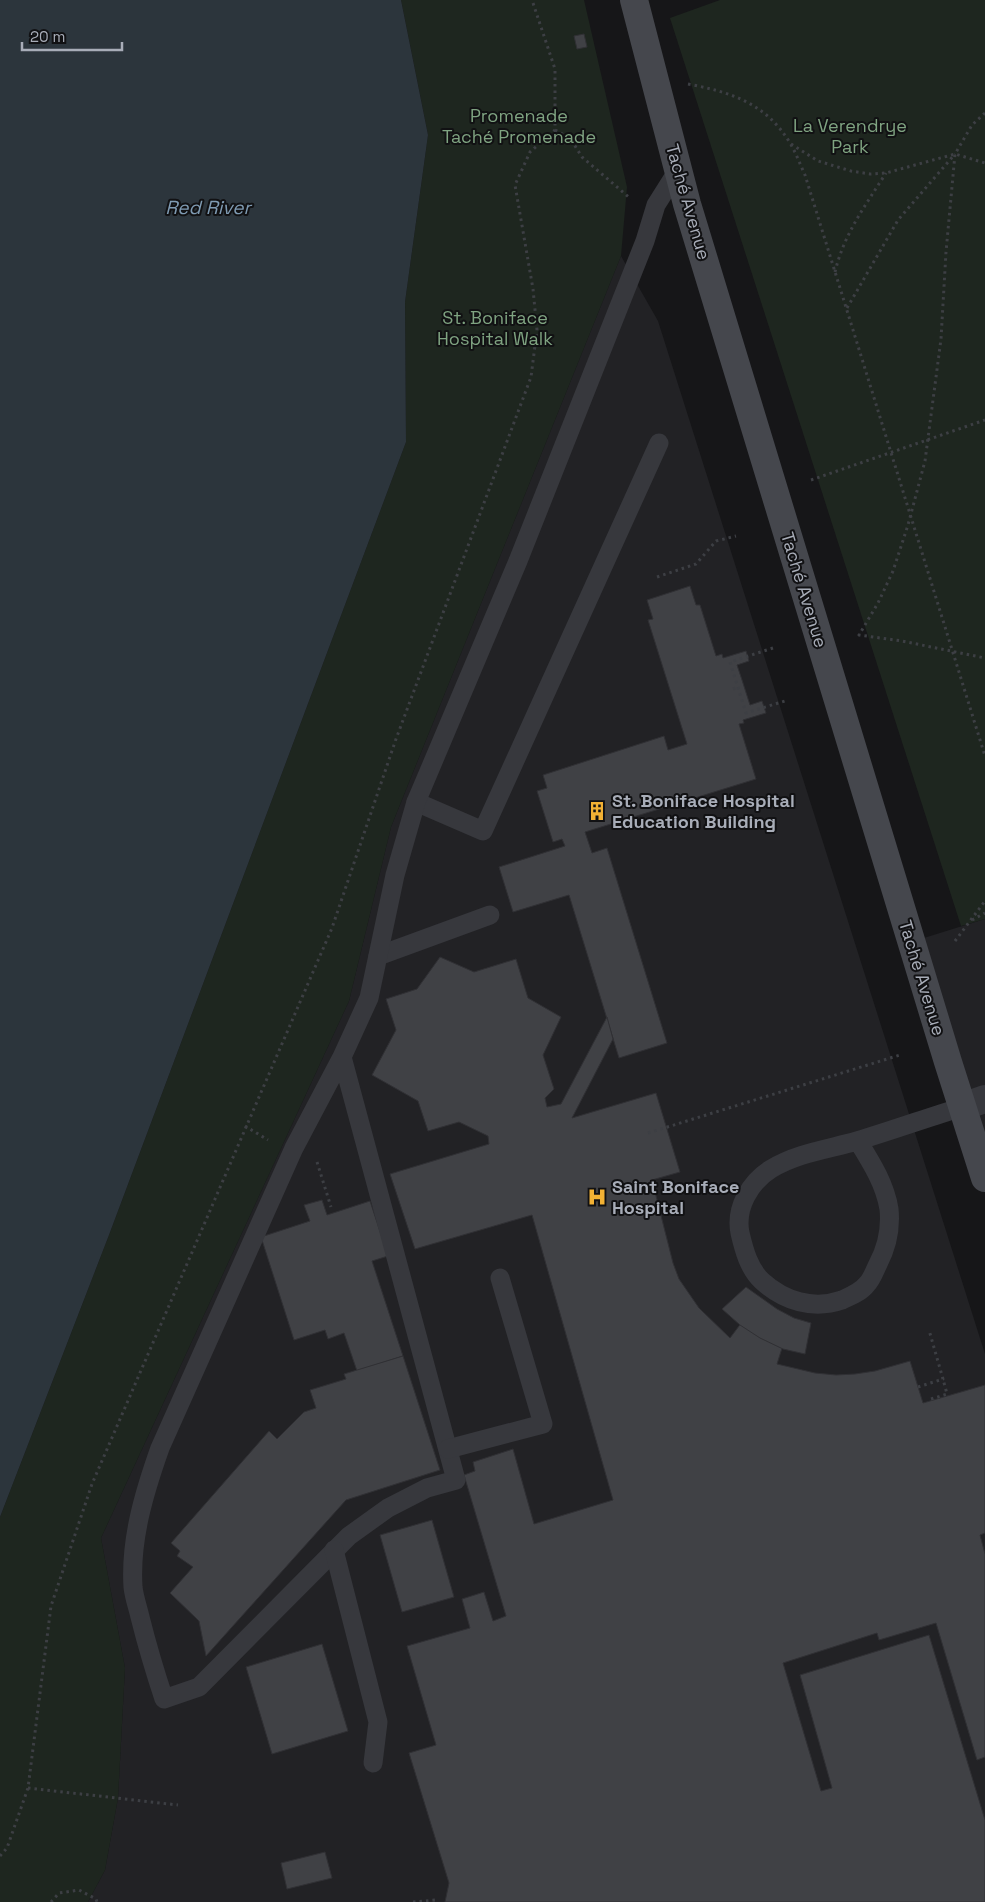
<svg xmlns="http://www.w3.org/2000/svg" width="985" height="1902" viewBox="0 0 985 1902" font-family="'Space Grotesk',sans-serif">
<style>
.built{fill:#222225}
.green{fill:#1e261f}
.water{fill:#2c353c}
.building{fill:#404145;stroke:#303034}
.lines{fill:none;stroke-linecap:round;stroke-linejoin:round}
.path{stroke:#3d3f44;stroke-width:3;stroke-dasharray:2.5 4;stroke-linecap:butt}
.lane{stroke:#37383d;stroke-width:19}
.street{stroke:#37383d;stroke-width:28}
.secondary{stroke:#45474d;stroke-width:28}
.labels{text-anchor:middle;stroke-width:4;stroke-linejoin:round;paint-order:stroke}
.park-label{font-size:18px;fill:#7fa381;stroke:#111113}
.street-label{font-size:18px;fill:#a8adb8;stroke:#111113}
.poi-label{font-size:18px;font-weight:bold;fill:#a8adb8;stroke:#111113;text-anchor:start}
.water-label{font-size:19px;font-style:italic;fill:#7f9bb3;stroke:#111113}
</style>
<rect width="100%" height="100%" fill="#161618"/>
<g class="built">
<polygon points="621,256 658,321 985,1354 985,1902 88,1902 105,1870 118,1798 125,1668 101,1538 349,1001 391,827"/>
<polygon points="985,919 985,1178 911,942"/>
</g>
<g class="green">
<polygon points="401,0 584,0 627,187 621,256 391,827 349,1001 101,1538 125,1668 118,1798 105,1870 88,1902 0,1902 0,1517 109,1235 406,442 405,302 428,135"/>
<polygon points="720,0 985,0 985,919 961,926 670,18"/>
</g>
<polygon class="water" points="0,0 401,0 428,135 405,302 406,442 109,1235 0,1517"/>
<g class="building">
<polygon points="584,34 587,47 577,49 574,36"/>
<polygon points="690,586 696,605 700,605 716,656 722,654 723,658 746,651 749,661 737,665 742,680 750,705 762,701 766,713 743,720 744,723 739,724 756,779 585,832 592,853 607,848 667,1043 619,1058 569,895 513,912 499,867 565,846 562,839 553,842 537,791 547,788 543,775 664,736 668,750 687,744 648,620 653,619 647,600"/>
<polygon points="440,957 474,972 516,959 528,998 561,1017 543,1055 554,1089 545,1098 547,1107 561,1104 607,1017 613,1039 572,1118 656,1093 680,1172 652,1180 673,1263 679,1279 699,1308 730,1338 742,1322 783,1345 777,1364 815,1373 836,1375 855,1374 875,1371 910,1361 923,1403 985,1385 985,1533 980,1535 985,1554 985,1757 977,1760 936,1623 879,1640 877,1633 783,1663 821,1791 832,1788 800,1675 929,1635 985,1820 985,1902 445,1902 449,1883 409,1753 436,1745 407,1646 470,1628 462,1599 484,1592 493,1621 506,1616 464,1475 475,1471 473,1462 513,1449 534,1524 613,1500 532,1215 415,1249 390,1174 489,1144 488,1136 459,1122 428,1131 418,1101 372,1075 396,1030 386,999 417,989"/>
<polygon points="322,1200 327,1215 370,1201 388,1256 372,1261 403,1356 357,1371 344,1333 328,1339 325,1330 294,1340 261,1237 310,1221 304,1205"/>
<polygon points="746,1287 777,1309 794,1318 811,1323 805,1354 783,1349 760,1338 740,1325 722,1309"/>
<polygon points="403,1356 440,1470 346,1500 206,1656 199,1621 170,1593 193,1567 177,1556 180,1551 171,1543 269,1431 277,1439 304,1412 316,1408 310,1390 346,1379 344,1374"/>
<polygon points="432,1520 454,1597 402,1612 380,1535"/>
<polygon points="322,1644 348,1731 272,1754 246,1667"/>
<polygon points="325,1852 332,1878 287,1889 281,1863"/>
</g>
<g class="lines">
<g class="path">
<path d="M 688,84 C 730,92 766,103 790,143 C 796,153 800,164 805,175 L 985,756"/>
<polyline points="985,113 972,125 955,154 946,252 941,339 925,461 908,525 893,571 878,603 859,635 902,641 985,658"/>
<polyline points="555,130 570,138 582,157 631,199"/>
<polyline points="791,144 818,161 851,171 870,174 886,173 955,154 985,163"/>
<path d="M 835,272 C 844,234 865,206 886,173"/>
<polyline points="847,308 898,220 955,154"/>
<polyline points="811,480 985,420"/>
<polyline points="657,577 696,564 716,541 736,536"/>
<polyline points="773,648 730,662 746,713 788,700"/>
<polyline points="733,689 738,687"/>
<polyline points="972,920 985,913"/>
<polyline points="955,941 985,901"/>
<polyline points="245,1126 268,1140"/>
<polyline points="648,1133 900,1055"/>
<polyline points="317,1162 331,1207"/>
<polyline points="918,1387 943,1379 929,1330"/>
<polyline points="931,1399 947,1394 943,1379"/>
<polyline points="28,1788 178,1805"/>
<polyline points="0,1856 7,1848 28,1788 51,1606 92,1484 332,928 396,739 531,377 537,330 533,289 515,185 530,152 555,130 555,69 532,0"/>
<polyline points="51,1902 59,1893 79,1890 96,1899 97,1902"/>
<polyline points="413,1902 436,1900"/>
</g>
<g class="lane">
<polyline points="416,802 483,831 659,443"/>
<polyline points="378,956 490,915"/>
<path d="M 342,1057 L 456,1480 L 427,1488 L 388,1508 L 349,1536 L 199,1687 L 164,1699 C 155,1672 147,1645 140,1617 C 138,1608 134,1597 133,1587 C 130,1540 144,1493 160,1448 L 294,1148 L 342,1057 L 369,998 L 395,875 L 416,802 L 518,561 L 645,241 L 656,205 L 678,170"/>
<path d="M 858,1141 C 871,1162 885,1184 889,1209 C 891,1229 887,1247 878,1264 C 875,1270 872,1279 867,1284 C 861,1292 851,1296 842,1300 C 813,1310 784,1301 762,1281 C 749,1269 744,1250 740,1233 C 735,1208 750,1182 771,1169 C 797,1153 829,1149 857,1141 C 893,1130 927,1118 962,1107"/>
<polyline points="448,1449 543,1424 500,1278"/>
<polyline points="334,1550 378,1722 373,1763"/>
</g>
<polyline class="street" points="962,1107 985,1099"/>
<polyline class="secondary" points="634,0 687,204 948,1062 985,1178"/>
</g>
<defs>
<g id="building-bare" transform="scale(1.5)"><path d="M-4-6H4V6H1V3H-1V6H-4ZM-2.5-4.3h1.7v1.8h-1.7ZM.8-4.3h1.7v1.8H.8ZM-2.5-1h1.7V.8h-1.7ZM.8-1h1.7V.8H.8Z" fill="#f2b134" stroke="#111113" stroke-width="2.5" paint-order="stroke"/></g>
<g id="hospital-bare" transform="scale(1.5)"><path d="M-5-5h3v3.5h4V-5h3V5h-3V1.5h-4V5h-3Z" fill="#f2b134" stroke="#111113" stroke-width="2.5" paint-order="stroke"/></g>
</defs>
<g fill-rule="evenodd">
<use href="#building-bare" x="597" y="811"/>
<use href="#hospital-bare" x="597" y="1197"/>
</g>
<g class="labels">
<g class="park-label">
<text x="519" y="122">Promenade<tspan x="519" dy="21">Taché Promenade</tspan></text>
<text x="850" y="132">La Verendrye<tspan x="850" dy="21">Park</tspan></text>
<text x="495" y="324">St. Boniface<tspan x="495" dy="21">Hospital Walk</tspan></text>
</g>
<g class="street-label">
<text transform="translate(688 202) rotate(74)" y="6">Taché Avenue</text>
<text transform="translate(804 590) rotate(73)" y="6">Taché Avenue</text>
<text transform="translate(922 978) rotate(73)" y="6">Taché Avenue</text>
</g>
<g class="poi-label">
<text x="612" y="807">St. Boniface Hospital<tspan x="612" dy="21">Education Building</tspan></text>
<text x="612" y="1193">Saint Boniface<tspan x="612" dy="21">Hospital</tspan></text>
</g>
<g class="water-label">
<text x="208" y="214">Red River</text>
</g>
</g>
<path d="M22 42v8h100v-8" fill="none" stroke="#a8adb8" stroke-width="2.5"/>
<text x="30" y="42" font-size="15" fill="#a8adb8" stroke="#111113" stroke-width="4" paint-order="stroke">20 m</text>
</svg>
